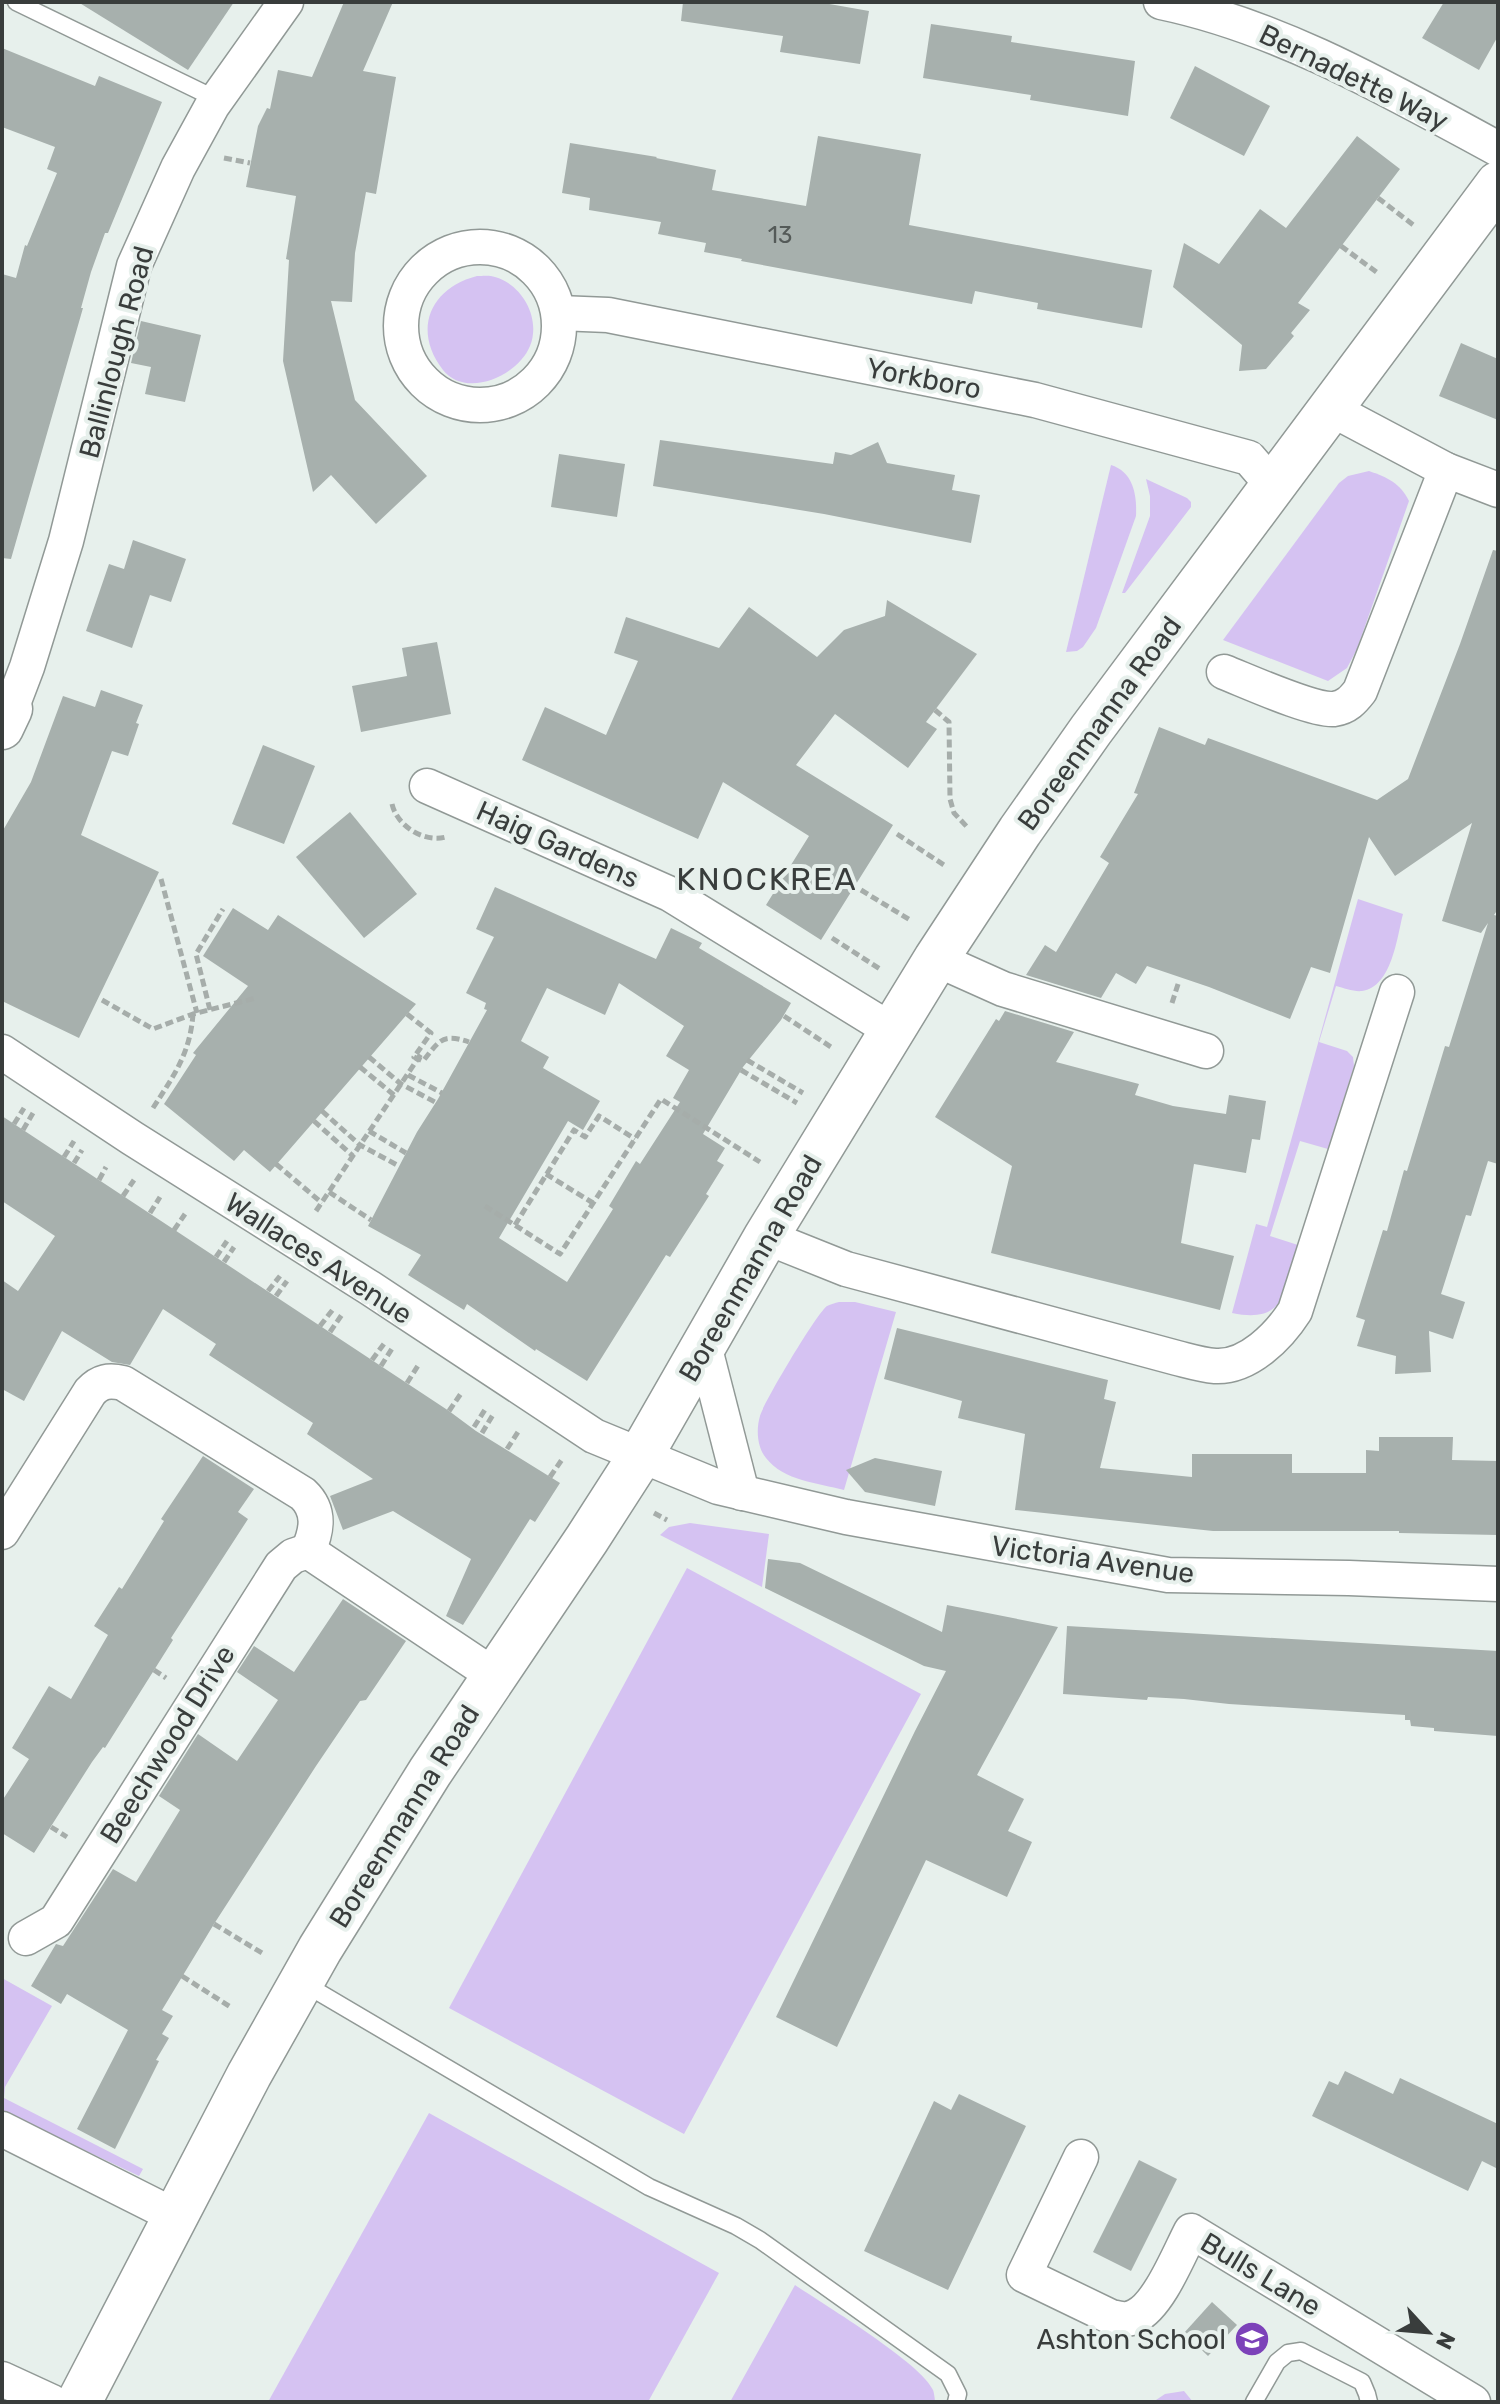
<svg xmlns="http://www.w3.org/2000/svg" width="1500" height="2404" viewBox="0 0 1500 2404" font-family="Rubik,sans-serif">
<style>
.green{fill:#d5c2f2}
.building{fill:#a7b0ad;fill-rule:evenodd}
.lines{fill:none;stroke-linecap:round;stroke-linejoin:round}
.service-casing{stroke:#919996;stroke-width:19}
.minor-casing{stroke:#919996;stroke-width:37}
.tertiary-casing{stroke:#919996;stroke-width:45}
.secondary-casing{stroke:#919996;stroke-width:47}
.path{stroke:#a6adaa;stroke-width:5;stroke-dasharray:8 4;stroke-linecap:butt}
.service{stroke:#fff;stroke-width:16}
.minor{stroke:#fff;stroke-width:34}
.tertiary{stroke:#fff;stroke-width:42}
.secondary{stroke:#fff;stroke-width:44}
.labels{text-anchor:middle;stroke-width:8;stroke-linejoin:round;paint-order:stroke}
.number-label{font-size:24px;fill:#545a58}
.street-label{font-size:28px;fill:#393d3c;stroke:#e7f0ec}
.poi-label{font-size:28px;fill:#393d3c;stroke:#e7f0ec;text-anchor:end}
.quarter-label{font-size:32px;letter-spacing:2px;fill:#393d3c;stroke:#e7f0ec}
</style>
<rect width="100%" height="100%" fill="#e7f0ec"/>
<g class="green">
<path d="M 477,276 C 482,276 490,275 495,277 C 523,285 541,319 530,346 C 518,376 466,399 443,370 C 412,330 430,288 477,276 Z"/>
<path d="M 1111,465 C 1133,472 1137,494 1136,516 L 1096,628 L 1083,647 L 1077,651 L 1066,652 Z"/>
<path d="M 1369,471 C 1387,477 1400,483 1409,501 L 1357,649 L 1347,668 L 1328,681 L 1223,640 L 1339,483 L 1348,476 Z"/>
<polygon points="1146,479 1187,498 1191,502 1191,507 1125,593 1122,593 1150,516 1150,496"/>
<path d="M 1358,899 L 1403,914 C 1397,937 1392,987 1362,991 C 1354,992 1344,988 1336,986 L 1319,1042 L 1347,1051 L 1353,1057 L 1354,1066 L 1328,1149 L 1300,1141 L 1270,1236 L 1298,1245 C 1286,1287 1288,1325 1232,1313 L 1256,1224 L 1267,1227 Z"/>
<path d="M 839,1302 L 855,1302 L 896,1312 L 844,1490 C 818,1483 784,1481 766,1458 C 757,1447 756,1429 760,1416 C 764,1402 817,1313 827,1306 C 831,1304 835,1303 839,1302 Z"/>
<polygon points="690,1523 769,1534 762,1587 660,1535 669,1527"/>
<polygon points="687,1568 921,1694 684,2134 449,2008"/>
<polygon points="2,1978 52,2006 5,2087 4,2098 143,2169 139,2176 2,2111"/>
<polygon points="429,2113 719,2273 648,2402 268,2402"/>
<path d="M 795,2285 C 823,2304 921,2363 933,2390 C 934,2392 935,2400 935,2402 L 730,2402 Z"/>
<polygon points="1184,2391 1193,2402 1153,2402 1165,2394"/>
</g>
<g class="building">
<polygon points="78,2 234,2 188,70"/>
<polygon points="344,2 393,2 363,71 396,77 376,194 366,192 355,253 352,302 331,301 355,400 427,476 376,524 331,475 313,492 283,361 289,260 286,259 296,196 246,187 258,126 267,108 270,109 278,70 312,77"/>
<polygon points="683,2 818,2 869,11 860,64 780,52 783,36 681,21"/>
<polygon points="1444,2 1498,2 1498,36 1479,70 1422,38"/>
<polygon points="931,24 1012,36 1011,42 1135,61 1128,116 1030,100 1031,95 923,78"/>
<polygon points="2,48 95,86 99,76 162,102 108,233 105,233 91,272 81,308 83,308 11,559 2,558 2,274 16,278 25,245 27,246 57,173 47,169 55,147 2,127"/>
<polygon points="1195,66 1270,106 1244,156 1170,118"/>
<polygon points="818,136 921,154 909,225 1152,270 1142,328 1037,309 1038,303 975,291 972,304 741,261 742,259 704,252 706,243 658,234 661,222 589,210 590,198 562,193 570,143 657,157 656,158 716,170 712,190 806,206"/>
<polygon points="1357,136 1400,169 1298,303 1310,310 1291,333 1294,336 1266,369 1239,371 1242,345 1173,287 1184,243 1219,264 1260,209 1286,228"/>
<polygon points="141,321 201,335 185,402 145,394 151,367 131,363"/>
<polygon points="1461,343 1498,359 1498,420 1439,396"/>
<polygon points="660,440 833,464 835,452 851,455 878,442 887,463 955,475 952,490 980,495 971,543 824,514 653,486"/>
<polygon points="559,454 625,464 617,517 551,507"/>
<polygon points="133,540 186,559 171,602 150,595 132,648 86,631 109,564 124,569"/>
<polygon points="1493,550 1498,551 1498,909 1494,915 1498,916 1498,1164 1488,1161 1471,1216 1466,1215 1441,1294 1465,1302 1453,1339 1429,1331 1431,1372 1395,1374 1396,1356 1357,1346 1365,1320 1356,1317 1383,1230 1387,1231 1404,1170 1407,1171 1445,1046 1449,1047 1488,923 1481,933 1442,921 1472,823 1395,876 1369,837 1330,973 1311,967 1290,1019 1209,987 1147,966 1136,984 1116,973 1101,998 1026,975 1045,945 1056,952 1109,863 1100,857 1138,794 1134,793 1159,727 1205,745 1208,738 1377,800 1408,779 1460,644"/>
<polygon points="887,600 977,654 926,722 937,729 908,768 835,714 796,765 893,825 821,940 766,905 809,836 723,782 698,839 522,760 545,707 606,735 638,661 614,653 626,617 719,648 749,607 817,657 844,630 885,616"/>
<polygon points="437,642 451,714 361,732 352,686 407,676 402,648"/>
<polygon points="101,690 143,705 136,723 139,724 128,756 112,751 81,835 159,872 79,1038 2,1001 2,832 31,782 63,696 95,707"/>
<polygon points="263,745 315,766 284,844 232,824"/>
<polygon points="350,812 417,894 364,938 296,857"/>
<path d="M 495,887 L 656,959 L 671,928 L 702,943 L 699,948 L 791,1003 L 781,1020 L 743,1067 L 703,1134 L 725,1148 L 717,1161 L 724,1165 L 706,1194 L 709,1196 L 670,1257 L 666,1255 L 587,1381 L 536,1349 L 535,1351 L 467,1304 L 464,1310 L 408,1275 L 421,1255 L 368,1226 L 417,1132 L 438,1099 L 487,1010 L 484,1009 L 486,1003 L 466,993 L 494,937 L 476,929 ZM 619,983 L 684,1026 L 666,1056 L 689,1070 L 673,1098 L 680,1102 L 640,1164 L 636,1161 L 609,1206 L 613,1209 L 567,1282 L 499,1238 L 568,1121 L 583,1130 L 600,1101 L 543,1068 L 549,1057 L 521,1041 L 547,988 L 605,1015 Z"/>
<polygon points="233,908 268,930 278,915 416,1004 270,1172 244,1150 234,1161 164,1104 196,1055 193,1053 248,986 203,956"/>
<polygon points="1005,1011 1074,1032 1056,1062 1139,1084 1135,1095 1173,1106 1226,1114 1229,1095 1266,1101 1260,1140 1252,1139 1246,1173 1194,1164 1181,1243 1234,1256 1220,1310 991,1253 1012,1166 935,1117 996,1019 999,1021"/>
<polygon points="2,1116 449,1411 476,1431 560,1483 535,1522 530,1519 463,1625 446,1616 471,1559 393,1511 343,1530 330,1496 373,1479 307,1434 313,1423 209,1355 216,1344 163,1309 130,1365 112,1362 62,1331 24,1401 2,1389 2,1280 18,1291 55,1236 2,1201"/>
<polygon points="897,1328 1108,1380 1104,1399 1116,1402 1100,1468 1192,1477 1192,1454 1292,1454 1292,1473 1366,1473 1366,1450 1379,1451 1379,1437 1453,1437 1452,1460 1498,1461 1498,1535 1399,1533 1399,1531 1213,1531 1015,1510 1025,1434 958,1418 962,1401 884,1379"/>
<polygon points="203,1456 254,1489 238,1512 248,1519 171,1638 173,1640 105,1748 103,1747 92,1762 34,1853 2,1833 2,1801 29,1759 12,1748 49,1686 71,1699 108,1635 94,1626 119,1587 122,1589 164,1521 161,1519"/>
<polygon points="875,1458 942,1471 935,1506 865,1492 846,1470"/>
<polygon points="768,1559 800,1563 942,1632 947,1605 1058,1627 977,1775 1024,1799 1008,1831 1032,1842 1007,1897 926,1860 837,2047 776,2017 915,1731 946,1671 924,1666 765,1588"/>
<polygon points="343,1599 406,1641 366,1700 360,1701 316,1766 214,1924 162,2010 173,2016 162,2034 169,2038 156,2060 159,2061 115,2149 77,2129 128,2030 67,1994 61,2004 31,1986 56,1944 63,1946 113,1869 136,1882 180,1810 159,1796 198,1734 237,1761 278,1700 237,1672 254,1646 294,1672"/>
<polygon points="1067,1626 1498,1651 1498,1736 1434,1731 1434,1728 1411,1726 1410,1720 1405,1720 1405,1715 1229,1704 1184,1699 1148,1697 1147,1700 1063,1694"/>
<polygon points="1345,2071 1393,2094 1400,2078 1498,2124 1498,2169 1482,2161 1468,2191 1312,2116 1329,2081 1338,2085"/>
<polygon points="959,2094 1026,2126 948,2290 864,2251 934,2101 951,2110"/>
<polygon points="1139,2160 1177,2179 1131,2271 1093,2252"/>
<polygon points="1212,2302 1237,2325 1208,2356 1184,2333"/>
</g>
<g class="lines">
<g class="service-casing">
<g id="service">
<polyline points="16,2 216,99"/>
<polyline points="303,1983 649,2187 736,2226 760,2240 948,2374 958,2394 956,2402"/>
<polyline points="1254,2402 1277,2362 1288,2353 1301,2351 1362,2382 1367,2394 1369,2402"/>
</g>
</g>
<g class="minor-casing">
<g id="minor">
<path d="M 1161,2 C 1281,27 1391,91 1498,149"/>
<circle cx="480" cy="326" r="79"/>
<polyline points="559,313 608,315 1035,400 1249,458 1273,486"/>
<polyline points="1331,409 1446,470 1498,490"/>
<path d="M 1224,672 C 1247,681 1313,711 1334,709 C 1347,707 1353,700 1360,691 L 1446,470"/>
<polyline points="11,709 27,667 66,541 134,266 178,168 212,106 286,2"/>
<polyline points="427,786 670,894 891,1030"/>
<polyline points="936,959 1003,989 1206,1051"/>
<polyline points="2,1052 132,1138 370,1288 594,1436 718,1487 846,1517 1168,1575 1349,1578 1498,1584"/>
<path d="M 766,1237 L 846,1269 L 1177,1358 C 1189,1361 1202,1365 1215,1366 C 1248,1368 1279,1336 1295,1311 L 1397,992"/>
<polyline points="704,1345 742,1493"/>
<path d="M 2,1532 L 90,1392 C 100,1381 109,1380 123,1383 L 303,1494 C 321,1511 317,1531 308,1551"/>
<polyline points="26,1938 56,1921 281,1566 293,1556 308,1551 495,1676"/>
<polyline points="2,2129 175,2216"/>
<path d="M 1081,2157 L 1024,2275 L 1111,2317 C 1120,2319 1127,2321 1136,2316 C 1159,2305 1179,2254 1191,2231 L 1473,2402"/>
<polyline points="2,2379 52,2402"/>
</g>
</g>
<g class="tertiary-casing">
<polyline id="tertiary" points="2,703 11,709 2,728"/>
</g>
<g class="secondary-casing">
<polyline id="secondary" points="79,2402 249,2075 320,1949 430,1772 587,1539 641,1455 766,1237 936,959 1020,831 1091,730 1498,184"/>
</g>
<g class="path">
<polyline points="224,158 250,163"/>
<polyline points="1378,198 1416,227"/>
<polyline points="1341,246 1379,274"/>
<polyline points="935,710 949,722 950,799 954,813 969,829"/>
<path d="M 392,804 C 397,826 424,843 446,837"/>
<polyline points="897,834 944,865"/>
<polyline points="161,879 197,1013"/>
<polyline points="861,890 910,920"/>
<polyline points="832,938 880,969"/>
<polyline points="102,1000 153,1029 193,1014 256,998"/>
<polyline points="1172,1003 1179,981"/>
<polyline points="210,1010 196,954 223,909"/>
<path d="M 407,1014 L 431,1033 L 414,1057 L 423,1061 C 440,1040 442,1033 469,1042"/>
<polyline points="784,1016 831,1047"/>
<polyline points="369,1057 401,1084 435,1102"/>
<polyline points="747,1060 803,1093"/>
<polyline points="360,1067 394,1095"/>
<polyline points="741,1070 797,1103"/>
<polyline points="408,1075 442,1093"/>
<path d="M 153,1108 C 174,1075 190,1054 193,1014"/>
<polyline points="322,1111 360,1145 399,1166"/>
<polyline points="314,1121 353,1156"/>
<polyline points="14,1124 24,1108"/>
<polyline points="23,1130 33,1113"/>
<polyline points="369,1131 406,1153"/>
<polyline points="64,1157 74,1141"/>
<polyline points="74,1163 82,1150"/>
<polyline points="276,1164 322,1203"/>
<polyline points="546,1174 593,1203"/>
<polyline points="99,1180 106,1167"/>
<polyline points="329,1192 371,1220"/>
<polyline points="123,1196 134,1180"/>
<polyline points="485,1206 560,1254 661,1099 760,1162"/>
<polyline points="316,1211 421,1054"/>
<polyline points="150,1213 160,1197"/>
<polyline points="515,1225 574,1130 585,1137 599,1116 635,1139"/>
<polyline points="174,1230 185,1214"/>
<polyline points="216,1257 227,1241"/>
<polyline points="224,1262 234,1247"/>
<polyline points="268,1291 280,1276"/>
<polyline points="276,1296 287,1281"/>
<polyline points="320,1326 334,1308"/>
<polyline points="330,1332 343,1313"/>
<polyline points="372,1360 386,1341"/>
<polyline points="381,1366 393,1347"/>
<polyline points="407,1383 419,1364"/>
<polyline points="449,1411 462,1392"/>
<polyline points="474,1427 486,1408"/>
<polyline points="482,1433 494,1413"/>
<polyline points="507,1449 520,1429"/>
<polyline points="550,1477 563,1458"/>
<polyline points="654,1513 667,1520"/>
<polyline points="154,1670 166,1678"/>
<polyline points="51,1827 67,1837"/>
<polyline points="214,1924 262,1953"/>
<polyline points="182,1976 232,2008"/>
</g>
<use href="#service" class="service"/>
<use href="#minor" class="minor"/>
<use href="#tertiary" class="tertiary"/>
<use href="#secondary" class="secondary"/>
</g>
<defs>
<g id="school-disc" transform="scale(1.8)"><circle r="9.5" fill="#7c42b9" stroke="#e7f0ec"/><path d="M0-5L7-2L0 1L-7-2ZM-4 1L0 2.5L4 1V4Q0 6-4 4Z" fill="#fff"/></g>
</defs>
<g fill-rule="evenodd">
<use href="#school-disc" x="1252" y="2339"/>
</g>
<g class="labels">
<g class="number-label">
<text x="780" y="243">13</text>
</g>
<g class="street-label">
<text transform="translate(1354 77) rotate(26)" y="10">Bernadette Way</text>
<text transform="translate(116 352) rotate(-75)" y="10">Ballinlough Road</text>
<text transform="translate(924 378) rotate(11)" y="10">Yorkboro</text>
<text transform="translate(1099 723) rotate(-54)" y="10">Boreenmanna Road</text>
<text transform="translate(558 844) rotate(24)" y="10">Haig Gardens</text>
<text transform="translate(319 1258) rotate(33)" y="10">Wallaces Avenue</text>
<text transform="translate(750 1268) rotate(-60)" y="10">Boreenmanna Road</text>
<text transform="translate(1093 1559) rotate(8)" y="10">Victoria Avenue</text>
<text transform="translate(167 1744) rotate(-58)" y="10">Beechwood Drive</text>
<text transform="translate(404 1816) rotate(-58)" y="10">Boreenmanna Road</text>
<text transform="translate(1261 2274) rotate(31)" y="10">Bulls Lane</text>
</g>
<g class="poi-label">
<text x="1226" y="2349">Ashton School</text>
</g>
<g class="quarter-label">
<text x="767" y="890">KNOCKREA</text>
</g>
</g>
<rect width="1500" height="2404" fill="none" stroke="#393d3c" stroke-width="8"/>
<g transform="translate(1428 2332) rotate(116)" stroke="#e7f0ec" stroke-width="6" paint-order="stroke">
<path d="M0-6L14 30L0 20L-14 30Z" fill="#393d3c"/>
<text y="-12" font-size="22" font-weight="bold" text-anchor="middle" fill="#393d3c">N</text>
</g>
</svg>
